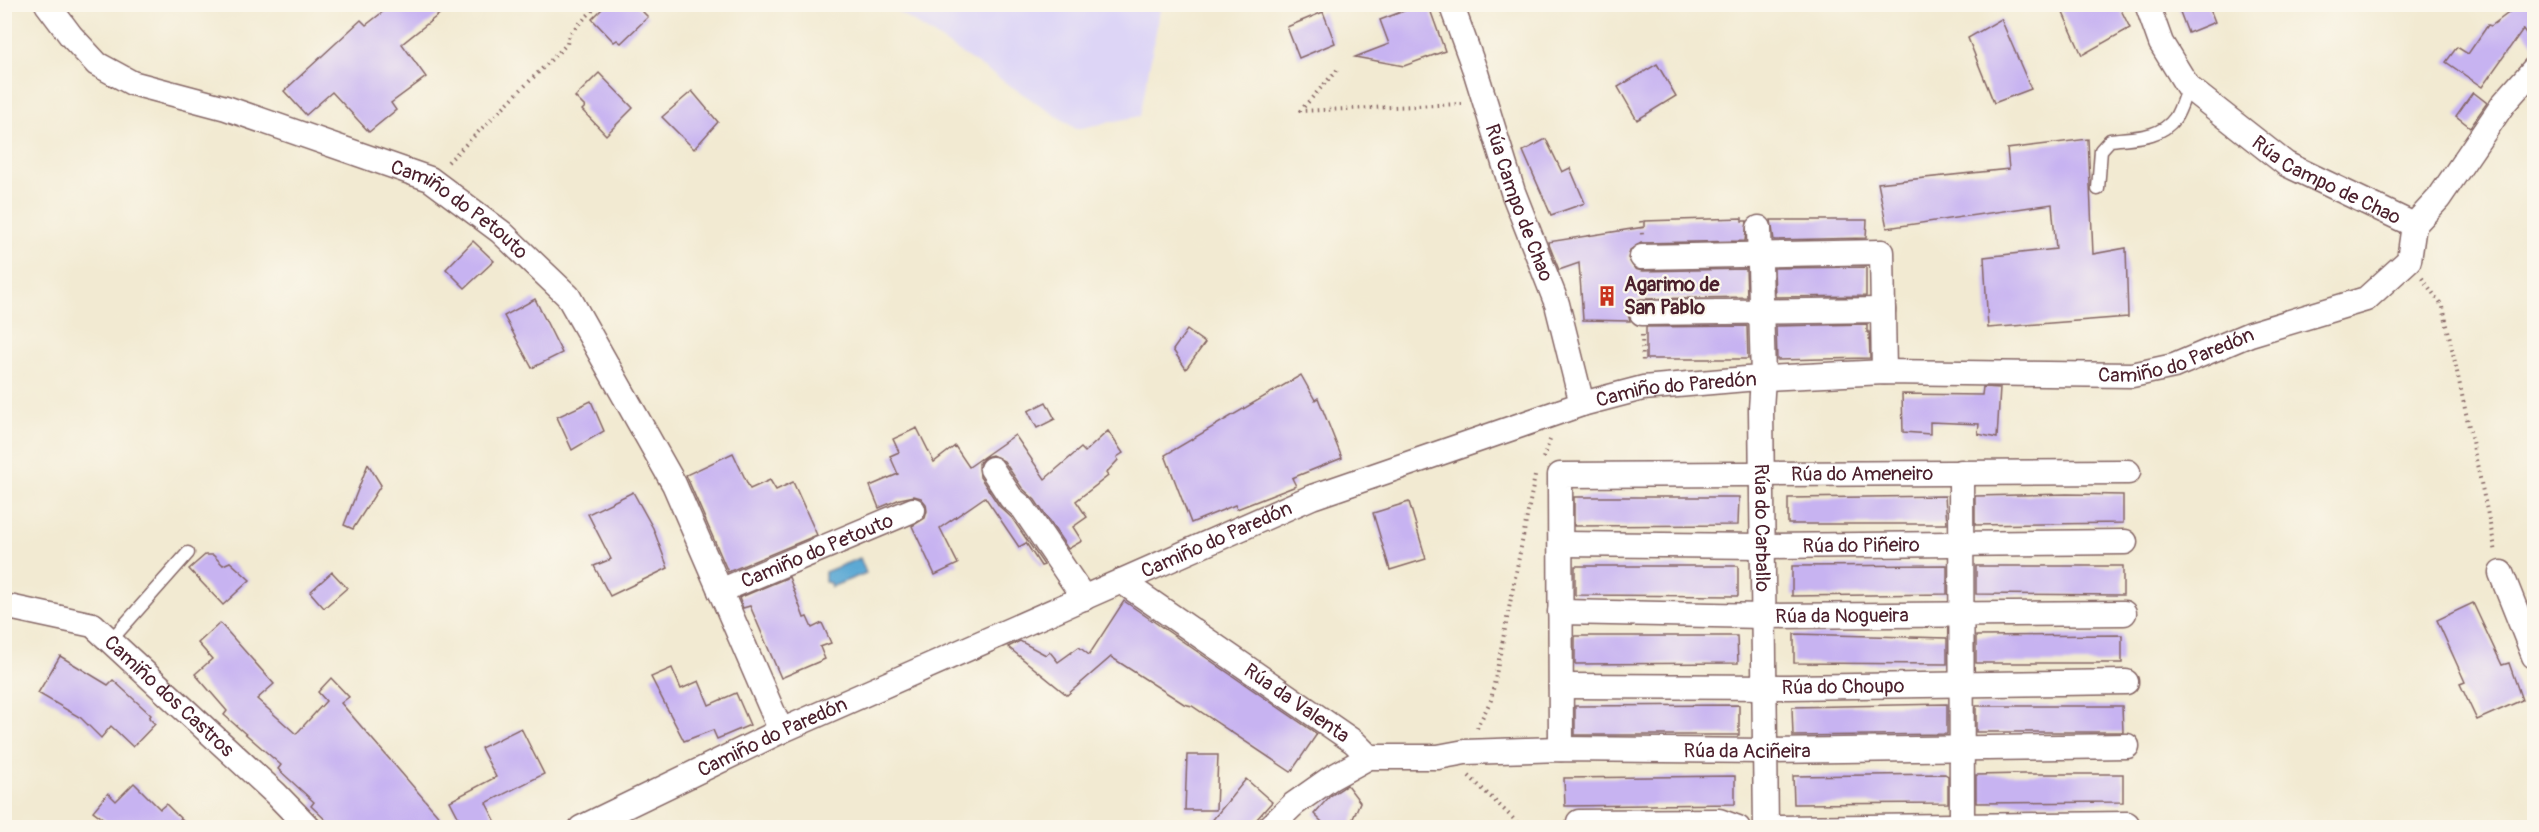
<svg xmlns="http://www.w3.org/2000/svg" width="2539" height="832" viewBox="0 0 2539 832" font-family="Pangolin,sans-serif">
<style>
.built{fill:#ddd5f6}
.water{fill:#5ba9d4;stroke:#526480;stroke-width:1.5}
.building{fill:#c7b3f1}
.lines{fill:none;stroke-linecap:round;stroke-linejoin:round}
.lane-casing{stroke:#856665;stroke-width:15}
.street-casing{stroke:#856665;stroke-width:27}
.path{stroke:#856665;stroke-width:4;stroke-dasharray:1.5 4.5;stroke-linecap:butt}
.lane{stroke:#fff;stroke-width:12}
.street{stroke:#fff;stroke-width:24}
.labels{text-anchor:middle;stroke-width:4.5;stroke-linejoin:round;paint-order:stroke}
.street-label{font-size:20px;fill:#4a1f2b;stroke:#fbf7ec}
.poi-label{font-size:20px;font-weight:bold;fill:#4a1f2b;stroke:#fbf7ec;text-anchor:start}
</style>
<rect width="100%" height="100%" fill="#fbf7ec"/>
<filter id="ink" filterUnits="userSpaceOnUse"><feTurbulence type="fractalNoise" baseFrequency=".0167" numOctaves="2"/><feDisplacementMap in="SourceGraphic" scale="12" xChannelSelector="R" yChannelSelector="G"/><feConvolveMatrix kernelMatrix="1 2 1 2 8 2 1 2 1" color-interpolation-filters="sRGB"/></filter>
<filter id="wash" filterUnits="userSpaceOnUse"><feTurbulence type="fractalNoise" baseFrequency=".008" numOctaves="4" result="noise"/><feDisplacementMap in="SourceGraphic" scale="24" xChannelSelector="R" yChannelSelector="G"/><feGaussianBlur stdDeviation="1.35" result="paint"/><feColorMatrix in="noise" values="0 0 0 0 0 0 0 0 0 0 0 0 0 0 0 0 0 1.4 0 .05"/><feComposite in="paint" operator="in"/></filter>
<g filter="url(#wash)">
<rect width="100%" height="100%" fill="#f2ead2"/>
<polygon class="built" points="888,5 1161,5 1140,116 1076,129"/>
<polygon class="water" points="860,558 866,573 831,587 830,583 825,582 825,572"/>
<g id="blocks">
<g class="building">
<polygon points="393,4 452,4 402,44 426,77 391,103 396,110 369,132 332,92 306,115 284,91 361,20 366,25"/>
<polygon points="607,4 635,4 648,17 621,43 617,40 614,42 592,19"/>
<polygon points="1422,4 1428,4 1445,51 1404,66 1355,57 1389,44 1380,20"/>
<polygon points="2059,4 2118,4 2130,28 2082,55"/>
<polygon points="2177,4 2208,4 2215,22 2188,33"/>
<polygon points="2506,4 2535,4 2535,46 2523,29 2482,87 2446,62 2457,47 2468,54 2488,25 2491,26 2511,11"/>
<polygon points="1323,12 1335,43 1299,58 1287,27"/>
<polygon points="2001,19 2031,89 1994,103 1968,38"/>
<polygon points="1657,64 1676,96 1637,120 1618,87"/>
<polygon points="599,73 633,108 606,135 582,110 585,107 575,97"/>
<polygon points="692,91 718,122 694,149 662,117"/>
<polygon points="2473,92 2487,103 2470,127 2456,116"/>
<polygon points="1546,139 1562,172 1570,168 1585,203 1551,215 1523,151"/>
<polygon points="2088,139 2093,254 2126,248 2128,317 1988,328 1984,257 2056,249 2052,204 1887,228 1878,183 2009,169 2007,149"/>
<polygon points="1742,218 1742,221 1747,221 1745,241 1641,243 1630,250 1628,258 1635,269 1642,271 1746,269 1747,297 1641,299 1634,301 1629,307 1628,314 1630,321 1583,320 1579,263 1559,270 1548,242 1644,227 1644,221"/>
<polygon points="1771,220 1867,220 1866,238 1774,240"/>
<polygon points="473,241 494,261 465,288 446,269"/>
<polygon points="1866,267 1866,296 1775,297 1774,268"/>
<polygon points="535,299 562,353 532,368 504,316"/>
<polygon points="1867,324 1867,332 1869,332 1870,358 1777,360 1776,326"/>
<polygon points="1747,326 1748,359 1646,359 1646,327"/>
<polygon points="1187,330 1205,343 1186,369 1173,350"/>
<polygon points="1301,375 1315,400 1318,398 1342,458 1292,478 1296,486 1237,509 1235,505 1191,523 1165,455"/>
<polygon points="1983,387 2000,388 1997,438 1978,434 1979,424 1930,422 1930,434 1903,432 1902,394 1982,395"/>
<polygon points="591,401 604,431 572,450 557,417"/>
<polygon points="1046,402 1055,419 1037,428 1028,411"/>
<polygon points="917,428 934,462 955,446 969,467 1015,435 1045,479 1081,448 1085,452 1108,431 1123,453 1117,457 1118,460 1106,473 1108,476 1076,501 1087,517 1073,527 1082,541 1068,549 1035,500 1022,488 1004,461 992,455 985,457 979,463 980,477 999,506 1012,518 1044,565 1041,566 1026,543 1019,547 985,497 940,528 958,564 935,575 912,526 925,518 927,511 926,504 921,498 914,496 900,499 879,508 870,486 898,474 890,456 899,452 893,439"/>
<polygon points="733,453 750,489 770,480 776,490 793,482 817,535 728,572 686,475"/>
<polygon points="368,464 381,485 353,529 344,525"/>
<polygon points="633,492 653,528 668,568 610,596 594,566 611,559 588,514"/>
<polygon points="2067,494 2123,495 2123,523 1975,525 1975,496"/>
<polygon points="1945,496 1947,524 1788,524 1788,498"/>
<polygon points="1574,497 1739,497 1738,525 1574,526"/>
<polygon points="1409,502 1426,559 1390,570 1373,513"/>
<polygon points="205,555 213,555 223,565 230,562 250,580 223,605 189,569"/>
<polygon points="1947,565 1947,594 1792,596 1792,566"/>
<polygon points="1575,566 1738,566 1738,596 1575,595"/>
<polygon points="1976,566 2123,566 2123,595 1976,594"/>
<polygon points="332,572 347,588 324,608 310,592"/>
<polygon points="789,577 804,618 807,617 812,628 822,623 831,643 820,647 825,659 781,678 750,606 743,608 739,598"/>
<polygon points="1124,601 1317,734 1291,772 1192,706 1184,704 1111,657 1067,695 1008,647 1020,641 1046,655 1050,652 1058,662 1079,647 1089,655"/>
<polygon points="2473,603 2502,665 2509,663 2522,700 2477,720 2460,684 2465,682 2437,620"/>
<polygon points="220,623 274,684 257,699 296,734 326,701 318,692 331,678 349,697 341,703 449,828 334,828 311,806 314,802 278,769 281,765 224,715 227,711 195,674 212,659 198,643"/>
<polygon points="1794,634 1947,638 1947,664 1794,663"/>
<polygon points="2122,635 2122,663 1976,663 1976,636"/>
<polygon points="1575,636 1737,636 1738,663 1575,664"/>
<polygon points="60,656 108,685 113,680 151,715 149,718 155,724 133,747 111,726 101,738 81,718 38,693"/>
<polygon points="672,668 681,689 699,681 709,705 736,693 750,725 717,739 713,730 684,741 651,677"/>
<polygon points="1947,704 1947,734 1793,736 1792,707"/>
<polygon points="1739,705 1739,735 1575,735 1575,706"/>
<polygon points="1976,706 2122,706 2123,732 1976,732"/>
<polygon points="521,728 544,774 486,803 499,828 464,828 450,801 496,777 481,748"/>
<polygon points="1187,755 1218,755 1216,810 1185,810"/>
<polygon points="1945,774 1948,776 1948,803 1794,804 1793,776"/>
<polygon points="2022,774 2123,774 2123,802 1976,803 1976,775"/>
<polygon points="1735,776 1735,804 1565,806 1564,778"/>
<polygon points="1246,779 1272,802 1249,828 1206,828"/>
<polygon points="134,783 160,809 166,804 190,828 116,828 93,811 108,793 116,801"/>
<polygon points="1347,785 1360,802 1349,828 1328,828 1314,814 1330,796"/>
</g>
</g>
</g>
<g filter="url(#ink)">
<use href="#blocks" fill-opacity="0" stroke="#856665" stroke-width="1.5"/>
<g class="lines">
<g class="lane-casing">
<g id="lane">
<path d="M 2098,189 L 2101,150 L 2110,140 C 2133,137 2160,139 2175,118 C 2181,109 2184,96 2188,87"/>
<polyline points="111,640 188,553"/>
</g>
</g>
<g class="street-casing">
<g id="street">
<path id="s1" d="M 47,4 L 71,36 L 97,64 L 132,83 L 226,108 L 430,179 L 501,232 L 568,296 L 674,484 L 781,731"/>
<path id="s2" d="M 1451,4 L 1476,73 L 1513,192 L 1557,304 L 1582,404"/>
<path id="s3" d="M 2147,4 L 2161,43 L 2188,87 L 2286,164 L 2414,225 L 2439,198 L 2504,103 L 2534,69"/>
<path id="s4" d="M 1759,228 L 1763,378 L 1761,409 L 1766,828"/>
<polyline points="1642,257 1882,252 1884,372"/>
<polyline points="1642,313 1883,310"/>
<polyline points="992,469 1011,498 1023,508 1084,598"/>
<polyline points="1961,472 1962,828"/>
<path id="s5" d="M 1561,544 L 1763,546 L 2125,542"/>
<polyline points="2501,573 2534,656"/>
<path id="s6" d="M 1121,581 L 1354,742 L 1369,757"/>
<path id="s7" d="M 720,591 L 913,510"/>
<path id="s8" d="M 9,607 L 93,625 L 276,794 L 309,828"/>
<path id="s9" d="M 1560,612 L 1763,616 L 2124,613"/>
<path id="s10" d="M 1561,686 L 1788,687 L 2126,682"/>
<path id="s11" d="M 1561,749 L 1560,475 L 2128,472"/>
<polyline points="1579,822 1719,821 1738,828"/>
<path id="s12" d="M 581,828 L 781,731 L 1312,497 L 1582,404 L 1643,388 L 1746,379 L 1884,372 L 2132,375 L 2174,366 L 2250,334 L 2366,299 L 2409,260 L 2414,225"/>
<path id="s13" d="M 1269,828 L 1294,804 L 1331,778 L 1369,757 L 1438,757 L 1465,752 L 1561,749 L 1765,751 L 2127,746"/>
<polyline points="1779,828 2127,824"/>
</g>
</g>
<g class="path">
<polyline points="1337,70 1300,111 1462,104"/>
<polyline points="448,162 567,44 569,34 599,4"/>
<polyline points="1641,221 1642,235"/>
<polyline points="2422,278 2443,307 2496,552"/>
<polyline points="1642,335 1643,364"/>
<polyline points="1543,458 1550,440"/>
<polyline points="1477,728 1491,700 1535,476"/>
<polyline points="1469,776 1523,828"/>
</g>
<use href="#lane" class="lane"/>
<use href="#street" class="street"/>
</g>
</g>
<defs>
<g id="building-bare" transform="scale(1.62)"><path d="M-4-6H4V6H1V3H-1V6H-4ZM-2.5-4.3h1.7v1.8h-1.7ZM.8-4.3h1.7v1.8H.8ZM-2.5-1h1.7V.8h-1.7ZM.8-1h1.7V.8H.8Z" fill="#c8321e" stroke="#fbf7ec" stroke-width="2.5" paint-order="stroke"/></g>
</defs>
<g fill-rule="evenodd">
<use href="#building-bare" x="1607" y="296"/>
</g>
<g class="labels">
<g class="street-label">
<text dy="7" stroke="none"><textPath href="#s3" startOffset="261">Rúa Campo de Chao</textPath></text>
<text dy="7" stroke="none"><textPath href="#s2" startOffset="210">Rúa Campo de Chao</textPath></text>
<text dy="7" stroke="none"><textPath href="#s1" startOffset="472">Camiño do Petouto</textPath></text>
<text dy="7" stroke="none"><textPath href="#s12" startOffset="1688">Camiño do Paredón</textPath></text>
<text dy="7" stroke="none"><textPath href="#s12" startOffset="1184">Camiño do Paredón</textPath></text>
<text dy="7" stroke="none"><textPath href="#s11" startOffset="576">Rúa do Ameneiro</textPath></text>
<text dy="7" stroke="none"><textPath href="#s4" startOffset="300">Rúa do Carballo</textPath></text>
<text dy="7" stroke="none"><textPath href="#s12" startOffset="698">Camiño do Paredón</textPath></text>
<text dy="7" stroke="none"><textPath href="#s5" startOffset="300">Rúa do Piñeiro</textPath></text>
<text dy="7" stroke="none"><textPath href="#s7" startOffset="105">Camiño do Petouto</textPath></text>
<text dy="7" stroke="none"><textPath href="#s9" startOffset="282">Rúa da Nogueira</textPath></text>
<text dy="7" stroke="none"><textPath href="#s10" startOffset="282">Rúa do Choupo</textPath></text>
<text dy="7" stroke="none"><textPath href="#s8" startOffset="190">Camiño dos Castros</textPath></text>
<text dy="7" stroke="none"><textPath href="#s6" startOffset="214">Rúa da Valenta</textPath></text>
<text dy="7" stroke="none"><textPath href="#s12" startOffset="212">Camiño do Paredón</textPath></text>
<text dy="7" stroke="none"><textPath href="#s13" startOffset="502">Rúa da Aciñeira</textPath></text>
</g>
<g class="poi-label">
<text x="1624" y="291">Agarimo de<tspan x="1624" dy="23">San Pablo</tspan></text>
</g>
</g>
<rect width="2539" height="832" fill="none" stroke="#fbf7ec" stroke-width="24"/>
</svg>
